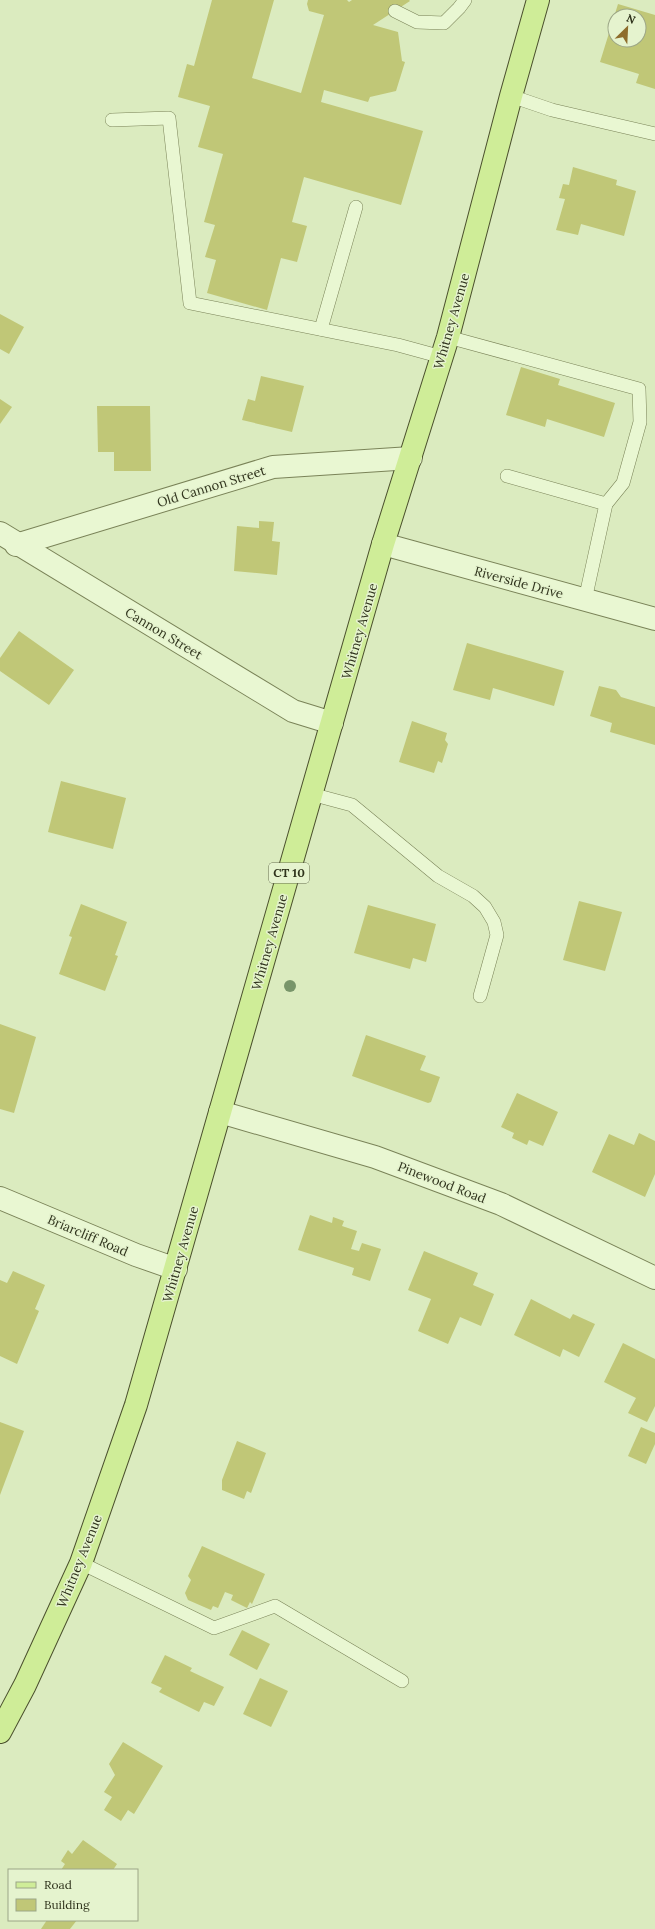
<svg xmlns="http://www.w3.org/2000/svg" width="655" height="1929" viewBox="0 0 655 1929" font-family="Lora,serif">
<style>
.building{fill:#c0c777;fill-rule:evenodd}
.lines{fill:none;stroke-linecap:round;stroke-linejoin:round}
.service-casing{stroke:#7a8358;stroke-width:14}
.minor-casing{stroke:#7a8358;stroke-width:24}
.primary-casing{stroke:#4b502d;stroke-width:24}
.service{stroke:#e9f7d2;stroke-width:13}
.minor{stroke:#e9f7d2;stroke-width:22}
.primary{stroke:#cfed98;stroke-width:22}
.tree{fill:#78956a}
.labels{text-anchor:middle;stroke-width:3;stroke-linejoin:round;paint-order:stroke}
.shield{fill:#e5f3ce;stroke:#666d51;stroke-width:1}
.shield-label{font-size:12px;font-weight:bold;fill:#2f331c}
.street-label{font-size:13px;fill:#2f331c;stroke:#e5f3ce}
</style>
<rect width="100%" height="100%" fill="#dbebbf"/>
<g class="building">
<polygon points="212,0 274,0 252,78 301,93 324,15 309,11 307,4 308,0 347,0 349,2 352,0 409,0 410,1 373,25 398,32 402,61 405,62 396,91 370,97 368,102 324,90 321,102 423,131 401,205 304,177 292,222 307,226 297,262 281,258 267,310 207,293 216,260 205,257 215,225 204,222 223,154 198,147 210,106 178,97 187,64 194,66"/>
<path d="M 618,4 L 655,15 L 655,89 L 636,83 L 639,74 L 600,62 ZM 615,16 L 639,16 L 639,40 L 615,40 Z"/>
<polygon points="573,167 617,180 616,185 636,191 624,236 581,224 578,235 556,230 565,199 559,198 563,184 569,185"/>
<polygon points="0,314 24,327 9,354 0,349"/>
<polygon points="521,367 560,379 558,385 615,403 604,437 547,419 545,427 506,415"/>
<polygon points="261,376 304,386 292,432 242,420 248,399 255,401"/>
<polygon points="0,399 12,407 0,424"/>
<polygon points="97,406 150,406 151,471 114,471 114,452 98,452"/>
<polygon points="259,521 274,522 272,541 280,542 277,575 234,571 237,526 259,528"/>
<polygon points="19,631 74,670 49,705 0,671 0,658"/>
<polygon points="467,643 564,671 554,706 493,688 490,700 453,690"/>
<polygon points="599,686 616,690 621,697 655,707 655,745 610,732 612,723 590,716"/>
<polygon points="412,721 447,733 445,740 448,744 442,763 438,761 434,773 399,762"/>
<polygon points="61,781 126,798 113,849 48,832"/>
<polygon points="579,901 622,912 605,971 563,960"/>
<polygon points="81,904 127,922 115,955 118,956 105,991 59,974 72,937 69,936"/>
<polygon points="368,905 436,924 426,962 413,958 410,969 354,953"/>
<polygon points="0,1024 36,1037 14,1113 0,1109"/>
<polygon points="366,1035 426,1056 420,1070 440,1077 431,1102 428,1103 352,1076"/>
<polygon points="517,1093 558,1112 543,1146 529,1140 527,1145 512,1138 514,1133 501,1127"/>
<polygon points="639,1133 655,1141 655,1174 645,1197 592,1172 609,1134 634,1145"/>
<polygon points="310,1215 332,1223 333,1217 344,1221 342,1226 357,1231 351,1249 359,1251 362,1243 381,1249 370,1281 352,1275 354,1268 298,1250"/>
<polygon points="424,1251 478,1273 473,1285 494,1294 481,1326 460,1317 448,1344 418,1331 431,1299 408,1290"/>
<polygon points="13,1271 45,1285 35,1309 39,1311 17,1364 0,1356 0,1280 7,1283"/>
<polygon points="531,1299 570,1319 573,1314 595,1324 579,1357 563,1349 560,1357 514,1335"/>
<polygon points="623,1343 655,1359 655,1406 647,1422 628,1413 636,1398 604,1382"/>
<polygon points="0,1422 24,1431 0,1495"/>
<polygon points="641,1427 655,1433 655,1444 646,1464 628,1456"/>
<polygon points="237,1441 266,1453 251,1493 247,1491 244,1499 222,1490 222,1480"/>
<polygon points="202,1546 265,1574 252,1604 250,1602 247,1608 231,1600 233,1595 225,1592 218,1608 213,1606 211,1610 188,1600 185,1593 191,1580 188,1576"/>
<polygon points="242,1630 270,1644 257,1670 229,1655"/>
<polygon points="165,1655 192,1668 190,1671 224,1687 214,1706 204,1702 199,1712 159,1692 162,1688 151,1683"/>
<polygon points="260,1678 288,1691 271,1727 243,1714"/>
<polygon points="123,1742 163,1766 134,1814 128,1810 121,1821 104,1810 112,1797 104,1792 115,1775 109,1764"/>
<polygon points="83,1840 117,1864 113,1870 61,1870 65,1864 61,1861 68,1850 72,1854"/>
<polygon points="47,1920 77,1920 70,1929 41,1929"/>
</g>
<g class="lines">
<g class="service-casing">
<g id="service">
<polyline points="395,11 417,22 444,23 459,8 465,0"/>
<polyline points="511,96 552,110 655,134"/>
<polyline points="112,120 169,118 190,303 398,345 442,357"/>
<polyline points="321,329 356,207"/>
<polyline points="448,337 639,389 640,422 623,483 606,504 585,600"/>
<polyline points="507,476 606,504"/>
<polyline points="311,794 352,805 438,876 473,896 485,907 494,922 497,935 480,996"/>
<polyline points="81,1563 214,1628 275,1606 402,1681"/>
</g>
</g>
<g class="minor-casing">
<g id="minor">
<polyline points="0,533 293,711 332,723"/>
<polyline points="383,544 655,619"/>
<polyline points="16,545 273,467 411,458"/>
<polyline points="220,1112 375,1157 501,1204 655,1278"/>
<polyline points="0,1198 136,1255 176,1269"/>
</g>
</g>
<g class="primary-casing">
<polyline id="primary" points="0,1732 25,1685 81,1563 136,1405 383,544 448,337 511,96 538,0"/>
</g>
<use href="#service" class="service"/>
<use href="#minor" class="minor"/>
<use href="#primary" class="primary"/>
</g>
<circle class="tree" cx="290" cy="986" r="6"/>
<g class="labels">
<rect class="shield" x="269" y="863" width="40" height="20" rx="3"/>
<g class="shield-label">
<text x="289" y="877">CT 10</text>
</g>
<g class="street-label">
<text transform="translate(451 321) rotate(-74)" y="5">Whitney Avenue</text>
<text transform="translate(211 486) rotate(-17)" y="5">Old Cannon Street</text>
<text transform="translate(519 582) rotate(15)" y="5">Riverside Drive</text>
<text transform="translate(359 631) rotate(-74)" y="5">Whitney Avenue</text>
<text transform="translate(164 633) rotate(31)" y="5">Cannon Street</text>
<text transform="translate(269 942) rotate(-74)" y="5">Whitney Avenue</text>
<text transform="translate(442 1182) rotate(21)" y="5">Pinewood Road</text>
<text transform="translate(88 1235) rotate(23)" y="5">Briarcliff Road</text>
<text transform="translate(180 1254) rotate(-74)" y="5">Whitney Avenue</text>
<text transform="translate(79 1561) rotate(-68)" y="5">Whitney Avenue</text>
</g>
</g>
<rect x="8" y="1869" width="130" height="52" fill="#e5f3ce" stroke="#9ca687"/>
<rect x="16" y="1882" width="20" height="6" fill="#cfed98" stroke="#9ca687"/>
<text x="44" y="1889" font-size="12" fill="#2f331c">Road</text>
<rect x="16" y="1899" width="20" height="12" fill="#c0c777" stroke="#9ca687"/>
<text x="44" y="1909" font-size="12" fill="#2f331c">Building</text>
<g transform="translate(627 28) rotate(24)"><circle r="19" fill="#e5f3ce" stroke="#9ca687"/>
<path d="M0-3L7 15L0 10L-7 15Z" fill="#8e6d2c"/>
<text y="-6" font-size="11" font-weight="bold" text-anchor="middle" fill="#2f331c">N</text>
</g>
</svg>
